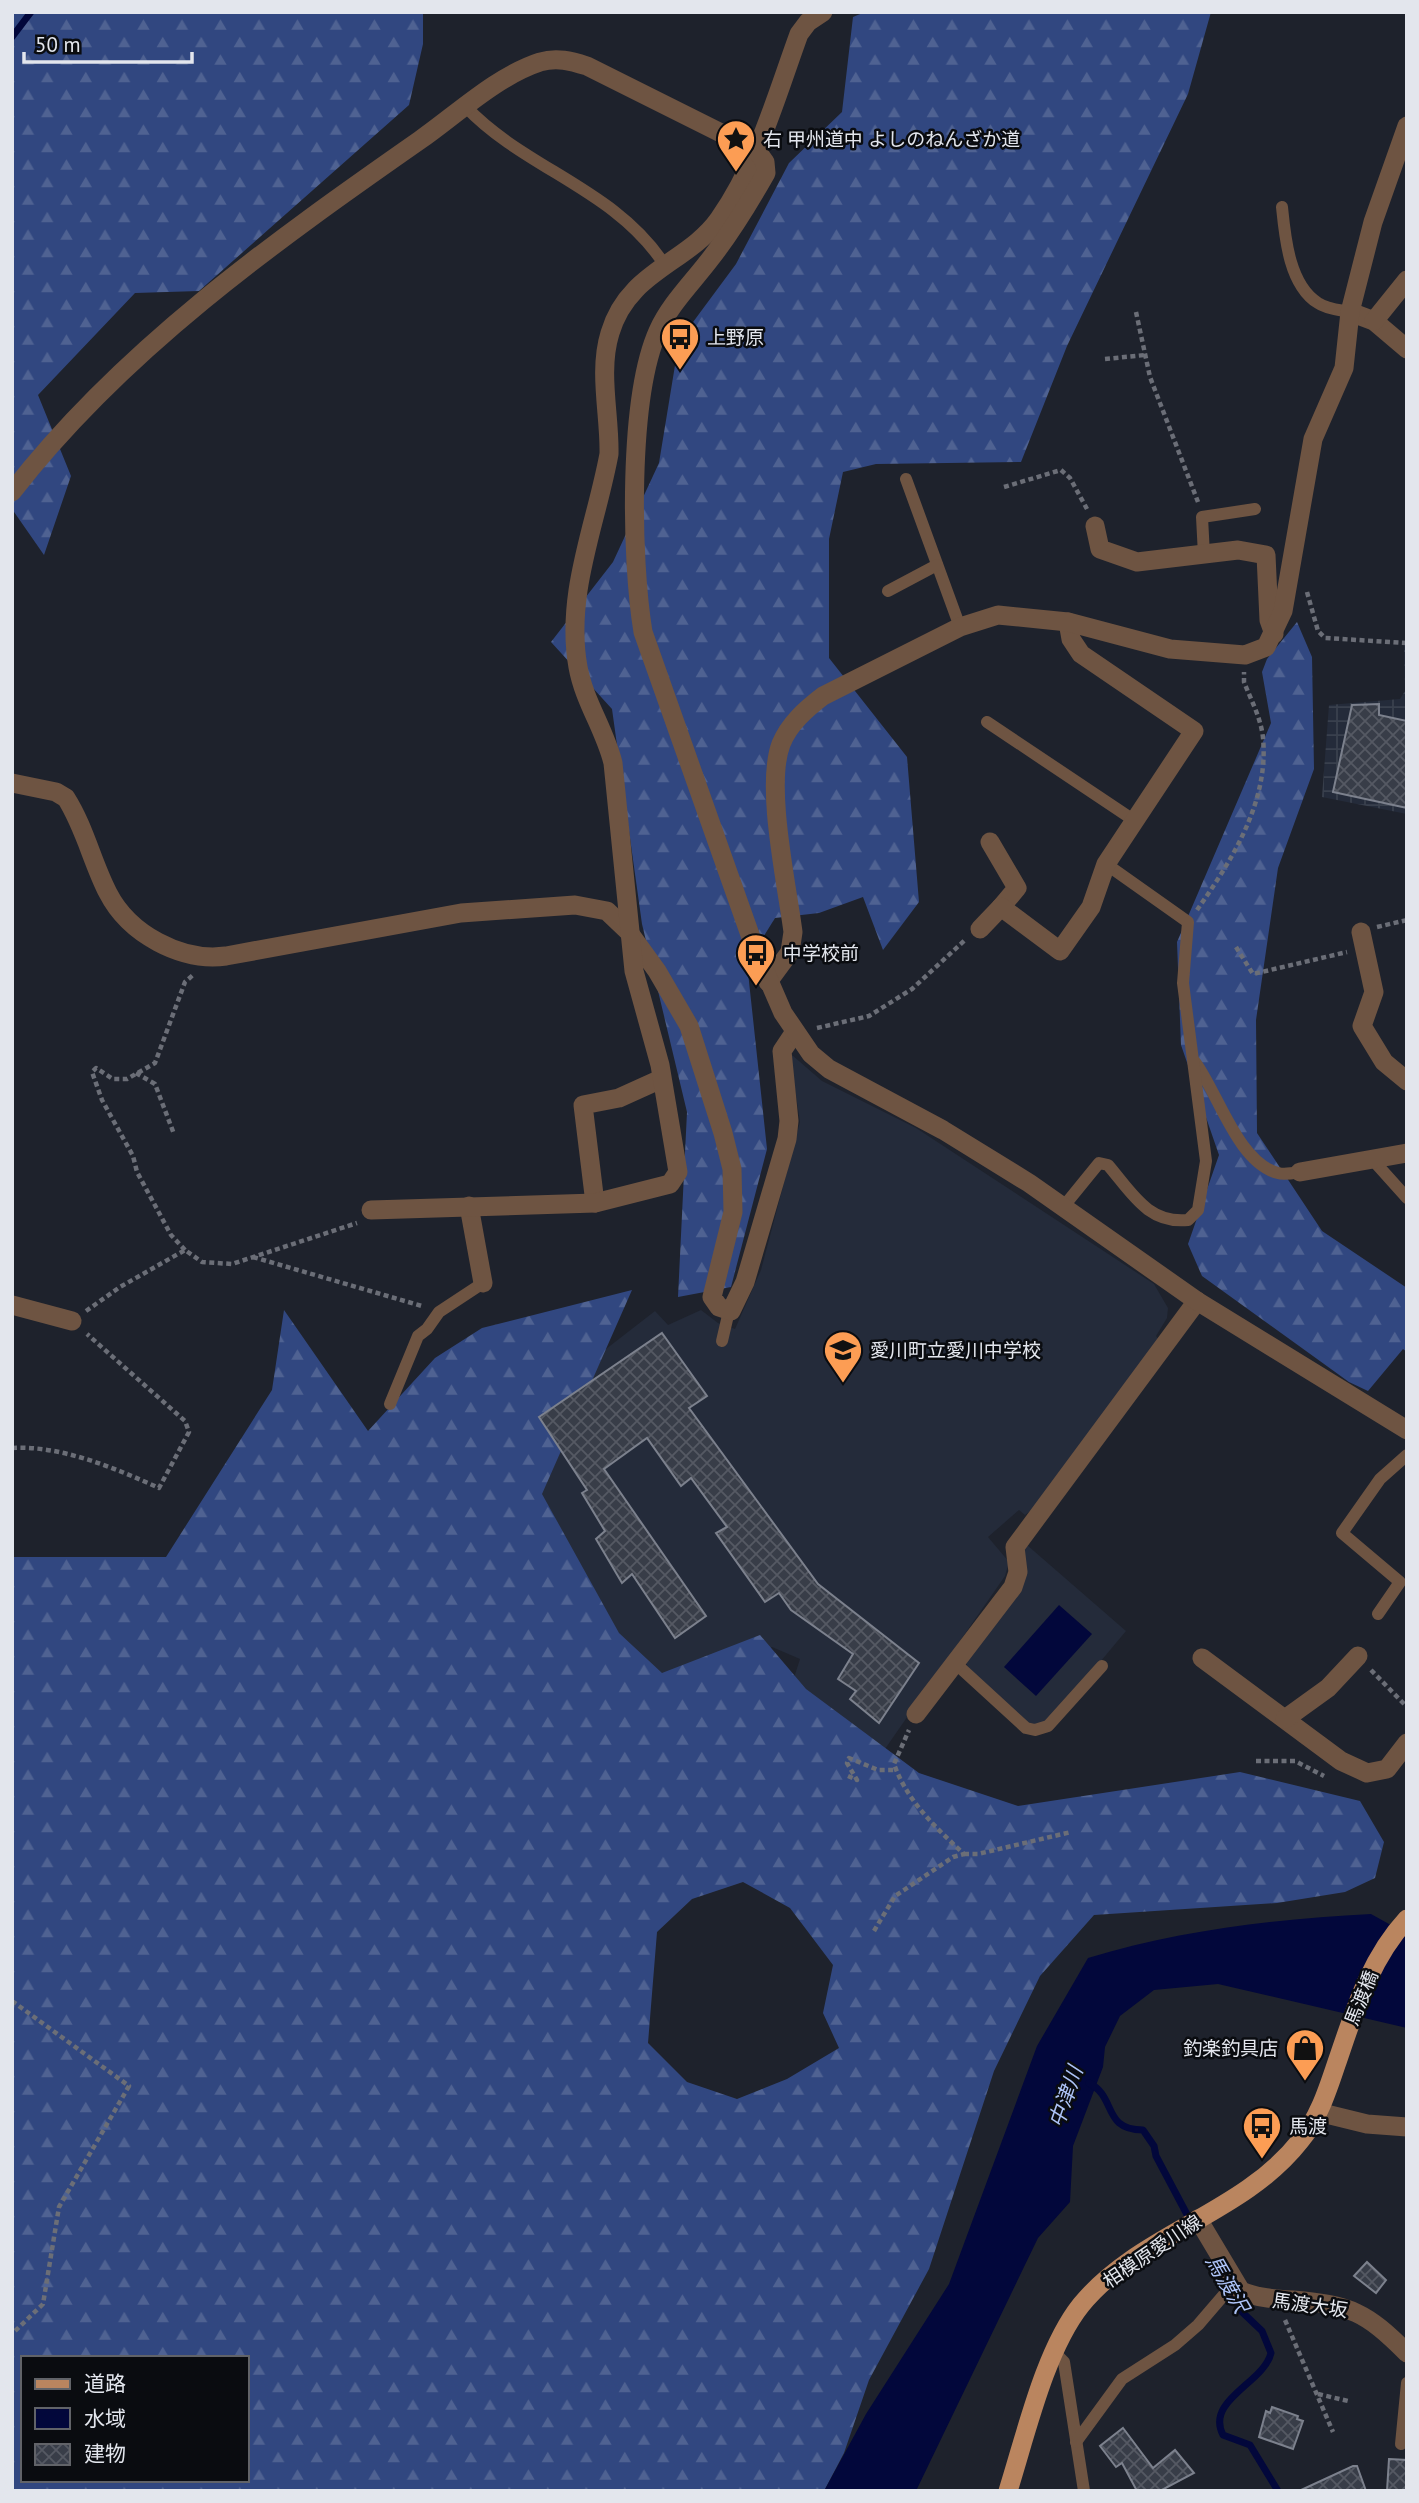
<svg xmlns="http://www.w3.org/2000/svg" width="1419" height="2503" viewBox="0 0 1419 2503" font-family="'PT Sans','Noto Sans JP',sans-serif">
<style>
.built{fill:#242b3a}
.industrial{fill:url(#industrial-grid)}
.forest{fill:url(#forest-firs);fill-rule:evenodd}
.water{fill:#02073b}
.lines{fill:none;stroke-linecap:round;stroke-linejoin:round}
.stream{stroke:#02073b;stroke-width:7}
.building{fill:url(#building-cross-hatch);stroke:#7c818d;stroke-width:2}
.path{stroke:#6b6e77;stroke-width:4.5;stroke-dasharray:5 3.5;stroke-linecap:butt}
.service{stroke:#6e5442;stroke-width:12}
.minor{stroke:#6e5442;stroke-width:19}
.tertiary{stroke:#6e5442;stroke-width:19}
.primary{stroke:#ba855f;stroke-width:19}
.labels{text-anchor:middle;stroke-width:5;stroke-linejoin:round;paint-order:stroke}
.poi-label{font-size:19px;fill:#e3e6ed;stroke:#0a0c10;text-anchor:start}
.street-label{font-size:19px;fill:#e3e6ed;stroke:#0a0c10}
.water-label{font-size:21px;font-style:italic;fill:#adc3f7;stroke:#0a0c10}
</style>
<defs>
<pattern id="industrial-grid" width="8" height="8" patternUnits="userSpaceOnUse" patternTransform="scale(1.75)"><rect width="8" height="8" fill="#242b3a"/><path d="M0 4h8M4 0v8" fill="none" stroke="#39404d"/></pattern>
<pattern id="forest-firs" width="22" height="20" patternUnits="userSpaceOnUse" patternTransform="scale(1.75)"><rect width="22" height="20" fill="#314780"/><path d="M5 1l3.5 6h-7zM16 11l3.5 6h-7z" fill="#4f6292"/></pattern>
<pattern id="building-cross-hatch" width="8" height="8" patternUnits="userSpaceOnUse" patternTransform="scale(1.75)"><rect width="8" height="8" fill="#383d48"/><path d="M0 0l8 8M0 8l8-8" fill="none" stroke="#555963"/></pattern>
</defs>
<rect width="100%" height="100%" fill="#1e222c"/>
<g class="built">
<polygon points="792,1055 822,1081 916,1128 1154,1284 1168,1308 1167,1318 1156,1336 1159,1340 1038,1505 1025,1515 1019,1510 988,1537 1009,1562 1005,1576 885,1749 791,1687 800,1659 772,1647 678,1691 633,1665 503,1429 655,1311 668,1325 701,1310 718,1323 735,1329 761,1270 800,1122 790,1056"/>
<polygon points="1027,1545 1126,1631 1054,1717 1044,1724 1026,1724 975,1681 966,1663"/>
</g>
<polygon class="industrial" points="1404,644 1407,644 1407,814 1322,797 1329,705 1400,699 1405,691"/>
<g class="forest">
<polygon points="12,12 423,12 423,44 409,105 199,291 135,293 38,395 71,476 44,555 12,509"/>
<polygon points="865,12 1211,12 1188,94 1067,346 1021,462 876,464 843,472 829,539 829,658 907,757 919,902 883,950 863,897 819,913 775,918 747,963 767,1149 731,1287 678,1297 687,1112 642,924 612,709 551,642 613,562 659,463 679,341 736,264 789,163 842,112 853,17"/>
<polygon points="1297,622 1312,657 1314,769 1278,868 1256,1020 1257,1133 1322,1231 1407,1288 1407,1352 1403,1349 1368,1391 1349,1382 1202,1276 1188,1244 1219,1155 1181,1045 1177,942 1271,723 1262,672 1267,659"/>
<path d="M 632,1290 L 542,1494 L 619,1633 L 662,1673 L 760,1635 L 806,1689 L 919,1773 L 1018,1806 L 1240,1772 L 1360,1801 L 1384,1842 L 1375,1878 L 1345,1892 L 1277,1903 L 1094,1915 L 1040,1976 L 994,2071 L 929,2269 L 869,2380 L 844,2453 L 824,2491 L 12,2491 L 12,1557 L 166,1557 L 272,1390 L 284,1310 L 368,1431 L 435,1358 L 482,1328 ZM 743,1882 L 790,1908 L 833,1965 L 823,2013 L 839,2048 L 787,2079 L 737,2099 L 687,2082 L 648,2043 L 657,1932 L 692,1899 ZM 23,2358 L 247,2358 L 247,2480 L 23,2480 Z"/>
</g>
<g class="water">
<polygon points="1059,1605 1092,1634 1036,1696 1004,1667"/>
<path d="M 1371,1914 L 1407,1934 L 1407,2028 L 1218,1984 L 1154,1990 L 1120,2016 L 1105,2047 L 1103,2067 L 1073,2146 L 1070,2202 L 1038,2238 L 916,2491 L 824,2491 L 866,2414 L 949,2284 L 1037,2046 L 1088,1958 C 1180,1930 1275,1919 1371,1914 Z"/>
</g>
<g class="lines">
<g class="stream">
<polyline points="12,37 31,12"/>
<path d="M 1089,2083 C 1117,2097 1102,2130 1143,2130 L 1154,2146 L 1156,2156 L 1191,2222"/>
<path d="M 1228,2288 L 1241,2311 L 1262,2331 L 1271,2353 C 1264,2383 1205,2400 1223,2435 L 1250,2445 L 1278,2491"/>
</g>
</g>
<g class="building">
<polygon points="1379,704 1379,715 1407,721 1407,808 1333,792 1352,705"/>
<polygon points="662,1333 707,1396 689,1408 818,1584 919,1663 879,1723 850,1699 856,1691 838,1679 853,1654 791,1610 779,1593 765,1602 716,1533 727,1527 691,1478 681,1486 647,1438 604,1469 706,1616 675,1638 632,1574 622,1583 596,1539 605,1531 582,1493 587,1490 539,1417"/>
<polygon points="1367,2262 1386,2280 1376,2293 1354,2276"/>
<polygon points="1272,2407 1298,2416 1297,2419 1303,2421 1293,2449 1259,2437 1266,2411 1270,2413"/>
<polygon points="1123,2428 1153,2468 1175,2450 1194,2473 1160,2491 1137,2491 1122,2463 1116,2467 1100,2446"/>
<polygon points="1389,2459 1407,2460 1407,2491 1387,2491"/>
<polygon points="1353,2466 1357,2466 1366,2491 1299,2491"/>
</g>
<g class="lines">
<g class="path">
<polyline points="1136,312 1150,377 1198,502"/>
<polyline points="1105,359 1145,355"/>
<polyline points="1004,487 1061,470 1070,478 1087,509"/>
<polyline points="1307,592 1318,631 1325,638 1407,643"/>
<path d="M 1197,910 C 1232,860 1269,802 1263,738 C 1261,718 1251,700 1244,682 L 1244,672"/>
<polyline points="1377,927 1407,920"/>
<polyline points="1236,947 1253,974 1347,952"/>
<polyline points="817,1028 869,1016 912,989 965,940"/>
<polyline points="136,1073 155,1084 174,1134"/>
<polyline points="185,1250 171,1235 137,1172 133,1156 102,1100 92,1072 96,1068 113,1079 127,1079 155,1063 185,982 193,975"/>
<polyline points="253,1257 422,1306"/>
<polyline points="86,1311 120,1287 185,1250 202,1262 232,1264 357,1223"/>
<path d="M 12,1448 C 60,1445 115,1468 159,1488 L 189,1432 L 185,1421 L 87,1334"/>
<polyline points="1371,1670 1407,1707"/>
<polyline points="1256,1761 1295,1761 1324,1776"/>
<polyline points="848,1776 857,1780 847,1763 849,1758 878,1770 896,1770"/>
<polyline points="964,1854 978,1854 1071,1832"/>
<path d="M 874,1931 L 895,1896 L 953,1857 L 964,1854 C 936,1828 907,1801 894,1764 L 909,1730"/>
<polyline points="12,2001 129,2086 59,2207 43,2304 12,2334"/>
<polyline points="1285,2320 1333,2432"/>
<polyline points="1318,2394 1348,2401"/>
</g>
<g class="service">
<path d="M 466,107 C 525,169 615,189 664,264"/>
<path d="M 1282,207 C 1285,237 1289,285 1318,303 C 1326,309 1340,310 1350,312"/>
<polyline points="906,479 960,627"/>
<polyline points="1204,555 1202,517 1255,509"/>
<polyline points="888,591 937,565"/>
<polyline points="987,722 1135,821"/>
<path d="M 1195,1062 C 1218,1093 1238,1163 1278,1173 C 1284,1175 1294,1173 1300,1172"/>
<polyline points="1372,1159 1407,1198"/>
<path d="M 1064,1206 L 1099,1163 L 1108,1165 C 1132,1193 1148,1224 1188,1220 L 1198,1210 L 1206,1161 L 1183,983 L 1188,922 L 1106,864"/>
<polyline points="722,1341 729,1311"/>
<polyline points="390,1404 418,1336 427,1329 439,1312 483,1283"/>
<polyline points="1378,1614 1400,1582 1342,1533 1380,1479 1407,1455"/>
<polyline points="954,1662 1026,1728 1035,1730 1048,1726 1102,1666"/>
<polyline points="1054,2352 1064,2362 1084,2491"/>
<polyline points="1076,2442 1122,2379 1175,2345 1198,2325 1234,2283"/>
<polyline points="1401,2444 1407,2383"/>
</g>
<g class="minor">
<polyline points="1350,312 1374,321 1407,349"/>
<polyline points="1374,321 1407,280"/>
<polyline points="1095,526 1100,549 1137,562 1238,550 1266,555 1269,620 1274,634"/>
<path d="M 12,783 L 56,792 L 66,798 C 85,828 92,862 108,893 C 129,934 181,962 226,956 L 461,913 L 575,905 L 607,911 L 628,931 L 657,971 L 689,1026 L 723,1133 L 732,1169 L 733,1212 L 712,1297 L 719,1307 L 731,1311 L 745,1282 L 787,1139 L 789,1121 L 782,1051 L 794,1033"/>
<polyline points="990,842 1017,888 1001,907"/>
<polyline points="980,929 1001,907 1060,951 1091,907 1106,864 1194,731 1081,654 1071,639 1068,622"/>
<polyline points="1361,932 1374,992 1362,1026 1384,1062 1407,1081"/>
<path d="M 768,982 L 790,952 L 793,932 C 787,885 765,786 781,744 C 789,724 806,709 823,696 L 960,627 L 998,615 L 1068,622 L 1170,649 L 1245,655 L 1266,647 L 1283,611 L 1313,439 L 1344,368 L 1350,312 L 1373,222 L 1407,126"/>
<polyline points="1300,1172 1407,1153"/>
<polyline points="595,1203 583,1105 619,1098 661,1079"/>
<polyline points="469,1206 483,1283"/>
<path d="M 371,1210 L 595,1203 L 670,1184 L 678,1172 L 660,1065 L 634,971 L 613,763 C 605,730 584,701 578,667 C 565,594 596,525 609,454 C 610,415 598,372 610,333 C 628,271 688,263 719,219 C 758,163 776,97 799,34 L 808,22 L 823,12"/>
<polyline points="12,1305 72,1321"/>
<polyline points="1202,1658 1341,1761 1367,1773 1387,1769 1407,1743"/>
<polyline points="916,1714 1013,1587 1018,1572 1015,1547 1197,1301"/>
<polyline points="1285,1719 1328,1688 1358,1656"/>
<polyline points="1318,2112 1367,2124 1407,2127"/>
</g>
<g class="tertiary">
<path d="M 12,492 C 122,350 274,242 420,140 C 457,114 497,76 540,62 C 557,57 571,61 587,66 L 757,151 L 765,162 L 766,173 C 749,203 732,231 711,258 C 693,282 670,304 658,331 C 628,398 631,559 643,632 L 754,946 L 783,1013 L 811,1054 L 829,1069 L 943,1130 L 1029,1183 L 1197,1301 L 1407,1430"/>
<path d="M 1198,2219 L 1241,2291 C 1257,2298 1275,2299 1293,2300 C 1351,2305 1366,2312 1407,2353"/>
</g>
<path class="primary" d="M 1008,2491 C 1026,2434 1045,2350 1081,2305 C 1140,2233 1242,2215 1300,2141 C 1318,2119 1327,2092 1336,2065 C 1354,2013 1369,1960 1407,1919"/>
</g>
<defs>
<g id="sight-pin" transform="scale(2.0125)"><path d="M0 17L-7.5 6A9.5 9.5 0 1 1 7.5 6Z" fill="#fc9d54" stroke="#0a0c10"/><path d="M0-6L1.8-2.2L6-1.7L2.9 1.2L3.7 5.4L0 3.3L-3.7 5.4L-2.9 1.2L-6-1.7L-1.8-2.2Z" fill="#111"/></g>
<g id="bus-pin" transform="scale(2.0125)"><path d="M0 17L-7.5 6A9.5 9.5 0 1 1 7.5 6Z" fill="#fc9d54" stroke="#0a0c10"/><path d="M-5-6H5V4H4V6H2V4H-2V6H-4V4H-5ZM-3.5-4V0h7V-4ZM-3.5 1.2v1.5H-2V1.2ZM2 1.2v1.5H3.5V1.2Z" fill="#111"/></g>
<g id="school-pin" transform="scale(2.0125)"><path d="M0 17L-7.5 6A9.5 9.5 0 1 1 7.5 6Z" fill="#fc9d54" stroke="#0a0c10"/><path d="M0-5L7-2L0 1L-7-2ZM-4 1L0 2.5L4 1V4Q0 6-4 4Z" fill="#111"/></g>
<g id="shop-pin" transform="scale(2.0125)"><path d="M0 17L-7.5 6A9.5 9.5 0 1 1 7.5 6Z" fill="#fc9d54" stroke="#0a0c10"/><path d="M-5-2.5h2.3a2.7 3.5 0 0 1 5.4 0H5L5.5 6h-11ZM-1.5-2.5h3a1.5 2.3 0 0 0-3 0Z" fill="#111"/></g>
</defs>
<g fill-rule="evenodd">
<use href="#sight-pin" x="736" y="139"/>
<use href="#bus-pin" x="680" y="337"/>
<use href="#bus-pin" x="756" y="953"/>
<use href="#school-pin" x="843" y="1350"/>
<use href="#shop-pin" x="1305" y="2048"/>
<use href="#bus-pin" x="1262" y="2126"/>
</g>
<g class="labels">
<g class="poi-label">
<text x="763" y="146">右 甲州道中 よしのねんざか道</text>
<text x="707" y="344">上野原</text>
<text x="783" y="960">中学校前</text>
<text x="870" y="1357">愛川町立愛川中学校</text>
<text x="1278" y="2055" text-anchor="end">釣楽釣具店</text>
<text x="1289" y="2133">馬渡</text>
</g>
<g class="street-label">
<text transform="translate(1361 1998) rotate(-68)" y="7">馬渡橋</text>
<text transform="translate(1152 2251) rotate(-34)" y="7">相模原愛川線</text>
<text transform="translate(1310 2305) rotate(8)" y="7">馬渡大坂</text>
</g>
<g class="water-label">
<text transform="translate(1066 2097) rotate(-71)" y="7">中津川</text>
<text transform="translate(1227 2284) rotate(60)" y="7">馬渡沢</text>
</g>
</g>
<rect width="1419" height="2503" fill="none" stroke="#e3e6ed" stroke-width="28"/>
<rect x="21" y="2356" width="228" height="126" fill="#0a0c10" stroke="#616368" stroke-width="2"/>
<rect x="35" y="2379" width="35" height="10" fill="#ba855f" stroke="#616368" stroke-width="2"/>
<text x="84" y="2391" font-size="21" fill="#e3e6ed">道路</text>
<rect x="35" y="2408" width="35" height="21" fill="#02073b" stroke="#616368" stroke-width="2"/>
<text x="84" y="2426" font-size="21" fill="#e3e6ed">水域</text>
<rect x="35" y="2444" width="35" height="21" fill="url(#building-cross-hatch)" stroke="#616368" stroke-width="2"/>
<text x="84" y="2461" font-size="21" fill="#e3e6ed">建物</text>
<path d="M24 52v10h168v-10" fill="none" stroke="#e3e6ed" stroke-width="3.5"/>
<text x="35" y="52" font-size="21" fill="#e3e6ed" stroke="#0a0c10" stroke-width="5" paint-order="stroke">50 m</text>
</svg>
